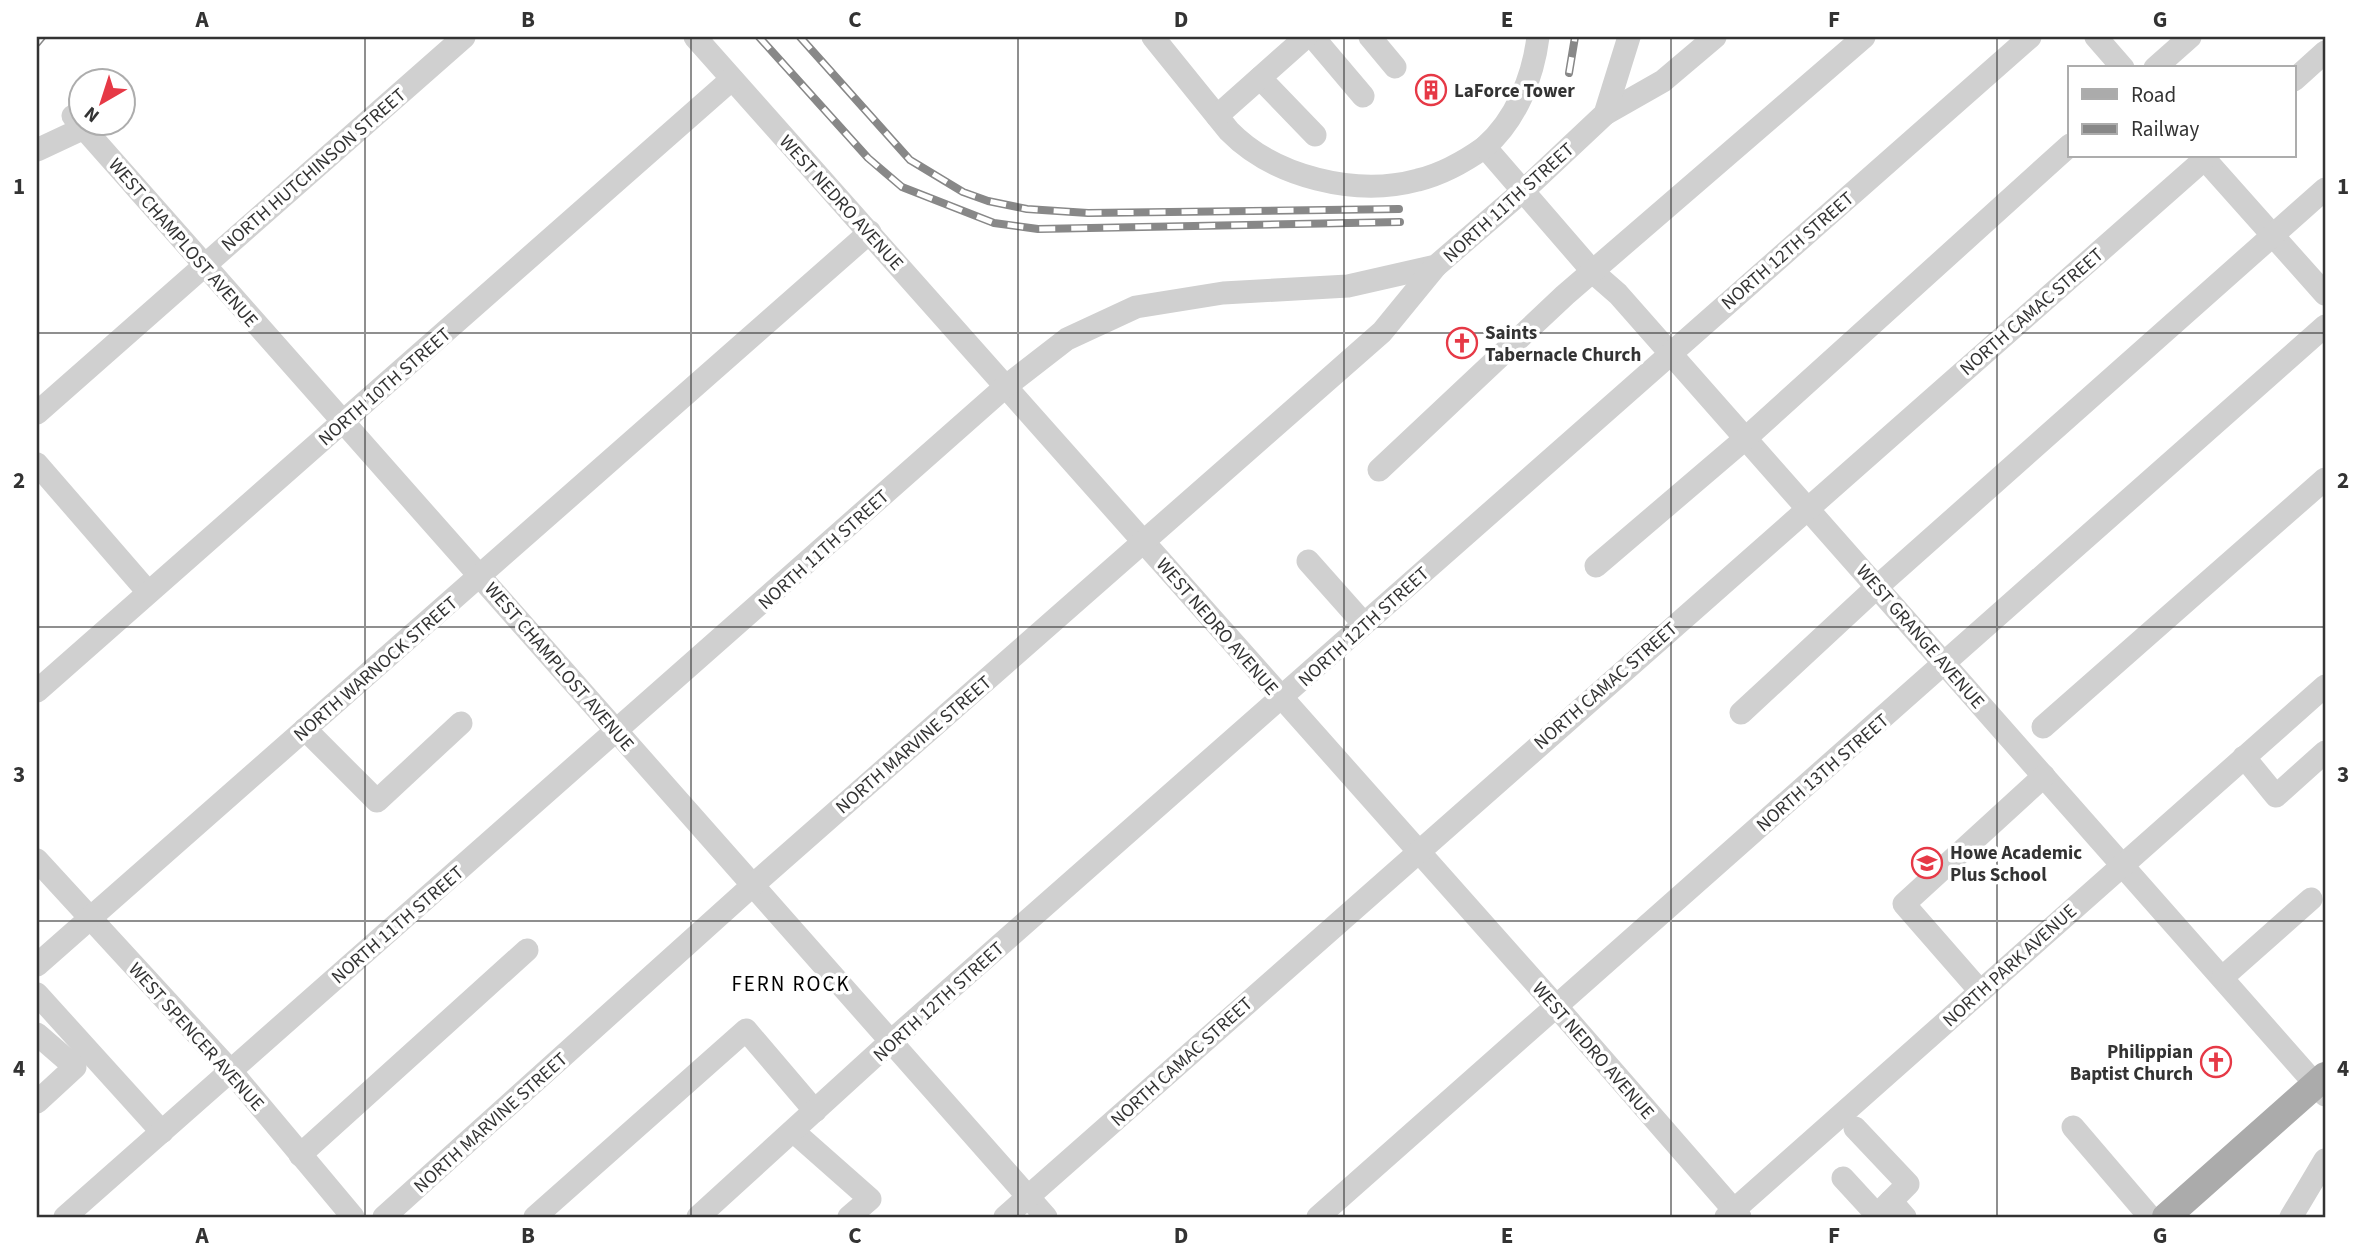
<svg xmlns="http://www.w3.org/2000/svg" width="2362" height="1254" viewBox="0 0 2362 1254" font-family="'Source Sans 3',sans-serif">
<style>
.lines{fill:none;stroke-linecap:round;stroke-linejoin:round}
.minor{stroke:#d0d0d0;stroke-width:23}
.major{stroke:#ababab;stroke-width:28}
.rail-casing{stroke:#888;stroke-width:8}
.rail{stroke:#fff;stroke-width:5;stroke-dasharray:16;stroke-linecap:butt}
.grid{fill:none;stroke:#333;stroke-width:2;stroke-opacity:0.55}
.labels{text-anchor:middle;stroke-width:7;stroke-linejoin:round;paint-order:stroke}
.poi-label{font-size:19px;font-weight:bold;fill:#333;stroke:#fff;text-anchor:start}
.street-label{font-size:19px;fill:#333;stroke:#fff}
.neighbourhood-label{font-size:21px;letter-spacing:2px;fill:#000;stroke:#fff}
.neatline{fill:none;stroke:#333;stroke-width:2.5}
.grid-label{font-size:23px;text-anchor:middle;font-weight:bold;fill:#333}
</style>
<rect width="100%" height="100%" fill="#fff"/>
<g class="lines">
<g class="minor">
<polyline points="695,37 1556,1006 1740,1217"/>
<path d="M 1153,37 L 1229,131 C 1274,177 1356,197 1418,180 C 1443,174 1464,162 1485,147 L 1594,273 L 1618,294 L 2325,1095"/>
<polyline points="1313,37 1363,96"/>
<polyline points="1370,37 1395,67"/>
<polyline points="2096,37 2123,68"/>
<polyline points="2155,68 2190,37"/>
<polyline points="1260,78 1315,135"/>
<polyline points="2294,80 2325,52"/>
<polyline points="1605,114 1663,81 1715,37"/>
<polyline points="73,116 1046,1217"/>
<polyline points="1217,116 1306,37"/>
<path d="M 1485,147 C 1516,120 1533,77 1538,37"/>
<polyline points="37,150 84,128"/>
<polyline points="2202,156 2325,294"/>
<polyline points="37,413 464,37"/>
<polyline points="37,464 148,592"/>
<polyline points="1379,470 1565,295 1864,37"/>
<polyline points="1308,561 1364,624"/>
<polyline points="1596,566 1746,438 2070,145"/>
<polyline points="37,691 732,79"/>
<polyline points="1741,713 1878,586 2325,189"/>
<polyline points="2043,727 2325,479"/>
<polyline points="305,729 377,801 461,723"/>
<polyline points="2244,757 2276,796 2325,752"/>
<polyline points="37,860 230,1070 353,1217"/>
<polyline points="37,965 870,232"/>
<polyline points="2223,977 2311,899"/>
<polyline points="1980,991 1904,904 2044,776"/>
<polyline points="37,994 162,1132"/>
<polyline points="37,1034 75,1067 37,1102"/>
<polyline points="2073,1127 2150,1217"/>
<polyline points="1855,1128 1908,1184 1891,1201"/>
<polyline points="793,1131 870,1199 849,1217"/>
<polyline points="300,1155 527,950"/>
<polyline points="1843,1178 1877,1215 1891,1201 1905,1217"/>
<polyline points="65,1217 1005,387 1067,339 1136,307 1223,293 1348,286 1436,266 1523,191 1605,114 1629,37"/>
<polyline points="384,1217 753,885 1382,332 1436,266"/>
<polyline points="535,1217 746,1030 815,1111"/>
<polyline points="698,1217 890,1042 2030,37"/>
<polyline points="1005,1217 2208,156"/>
<polyline points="1318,1217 2325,326"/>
<polyline points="1726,1217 2325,686"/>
<polyline points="2291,1217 2325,1160"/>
</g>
<polyline class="major" points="2166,1217 2325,1076"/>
<g class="rail-casing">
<g id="rail">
<polyline points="759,37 868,158 902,187 994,223 1038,229 1400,222"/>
<polyline points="800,37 910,160 963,192 988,201 1027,209 1088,213 1399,209"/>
<polyline points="37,43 42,37"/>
<polyline points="1569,73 1575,37"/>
</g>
</g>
<use href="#rail" class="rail"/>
</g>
<path class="grid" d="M 365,37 L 365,1217M 691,37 L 691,1217M 1018,37 L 1018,1217M 1344,37 L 1344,1217M 1671,37 L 1671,1217M 1997,37 L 1997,1217M 37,333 L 2325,333M 37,627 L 2325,627M 37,921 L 2325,921"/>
<defs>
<g id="building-ring" transform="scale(1.575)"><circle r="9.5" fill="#fff" stroke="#e63946" stroke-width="1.5"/><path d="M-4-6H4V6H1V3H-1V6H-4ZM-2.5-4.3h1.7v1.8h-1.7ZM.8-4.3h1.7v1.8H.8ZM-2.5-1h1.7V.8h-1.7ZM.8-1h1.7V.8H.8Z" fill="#e63946"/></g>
<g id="church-ring" transform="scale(1.575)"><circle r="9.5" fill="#fff" stroke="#e63946" stroke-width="1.5"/><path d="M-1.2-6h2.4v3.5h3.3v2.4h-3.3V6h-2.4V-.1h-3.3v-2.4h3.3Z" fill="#e63946"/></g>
<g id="school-ring" transform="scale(1.575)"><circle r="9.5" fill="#fff" stroke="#e63946" stroke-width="1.5"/><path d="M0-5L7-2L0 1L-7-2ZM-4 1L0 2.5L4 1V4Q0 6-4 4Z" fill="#e63946"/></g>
</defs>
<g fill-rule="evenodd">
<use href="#building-ring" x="1431" y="90"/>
<use href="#church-ring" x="1462" y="343"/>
<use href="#school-ring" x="1927" y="863"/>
<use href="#church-ring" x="2216" y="1062"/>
</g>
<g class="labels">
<g class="poi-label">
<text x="1454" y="97">LaForce Tower</text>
<text x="1485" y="339">Saints<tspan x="1485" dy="22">Tabernacle Church</tspan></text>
<text x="1950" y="859">Howe Academic<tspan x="1950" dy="22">Plus School</tspan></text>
<text x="2193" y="1058" text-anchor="end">Philippian<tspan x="2193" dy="22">Baptist Church</tspan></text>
</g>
<g class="street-label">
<text transform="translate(313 169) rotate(-41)" y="7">NORTH HUTCHINSON STREET</text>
<text transform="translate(842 202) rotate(48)" y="7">WEST NEDRO AVENUE</text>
<text transform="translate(1508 202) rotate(-42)" y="7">NORTH 11TH STREET</text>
<text transform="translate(184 242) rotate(49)" y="7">WEST CHAMPLOST AVENUE</text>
<text transform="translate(1787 250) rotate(-41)" y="7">NORTH 12TH STREET</text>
<text transform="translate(2031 311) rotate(-41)" y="7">NORTH CAMAC STREET</text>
<text transform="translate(384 386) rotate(-41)" y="7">NORTH 10TH STREET</text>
<text transform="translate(823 549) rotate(-42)" y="7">NORTH 11TH STREET</text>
<text transform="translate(1218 626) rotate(49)" y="7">WEST NEDRO AVENUE</text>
<text transform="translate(1363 626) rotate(-42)" y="7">NORTH 12TH STREET</text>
<text transform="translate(1921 636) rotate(49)" y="7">WEST GRANGE AVENUE</text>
<text transform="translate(560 666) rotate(49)" y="7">WEST CHAMPLOST AVENUE</text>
<text transform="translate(375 668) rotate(-41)" y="7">NORTH WARNOCK STREET</text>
<text transform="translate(1605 685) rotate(-41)" y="7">NORTH CAMAC STREET</text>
<text transform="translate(913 744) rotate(-41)" y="7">NORTH MARVINE STREET</text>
<text transform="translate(1822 772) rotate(-41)" y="7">NORTH 13TH STREET</text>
<text transform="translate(397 924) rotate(-41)" y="7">NORTH 11TH STREET</text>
<text transform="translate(2009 965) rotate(-42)" y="7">NORTH PARK AVENUE</text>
<text transform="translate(938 1001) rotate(-42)" y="7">NORTH 12TH STREET</text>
<text transform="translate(197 1036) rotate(48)" y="7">WEST SPENCER AVENUE</text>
<text transform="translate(1594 1050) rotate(49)" y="7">WEST NEDRO AVENUE</text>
<text transform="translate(1181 1061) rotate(-42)" y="7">NORTH CAMAC STREET</text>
<text transform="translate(490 1122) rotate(-42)" y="7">NORTH MARVINE STREET</text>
</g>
<g class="neighbourhood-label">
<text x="791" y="991">FERN ROCK</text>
</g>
</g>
<rect width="2362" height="1254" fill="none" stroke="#ffffff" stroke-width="77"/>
<rect x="2068" y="66" width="228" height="91" fill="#ffffff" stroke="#adadad" stroke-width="2"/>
<rect x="2082" y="89" width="35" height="10" fill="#ababab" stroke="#adadad" stroke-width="2"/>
<text x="2131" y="102" font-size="21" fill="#333333">Road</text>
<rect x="2082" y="124" width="35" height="10" fill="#888888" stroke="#adadad" stroke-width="2"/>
<text x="2131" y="136" font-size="21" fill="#333333">Railway</text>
<g transform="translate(102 102) rotate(219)"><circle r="33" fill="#ffffff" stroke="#adadad" stroke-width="2"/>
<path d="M0-5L12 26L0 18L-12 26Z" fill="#e63946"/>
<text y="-10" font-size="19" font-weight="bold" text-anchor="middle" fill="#333333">N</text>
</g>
<rect x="38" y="38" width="2286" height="1178" class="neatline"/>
<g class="grid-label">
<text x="202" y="27">A</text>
<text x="528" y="27">B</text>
<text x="855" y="27">C</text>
<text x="1181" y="27">D</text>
<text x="1507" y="27">E</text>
<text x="1834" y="27">F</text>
<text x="2160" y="27">G</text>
<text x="19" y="194">1</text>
<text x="2343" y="194">1</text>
<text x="19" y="488">2</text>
<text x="2343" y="488">2</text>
<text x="19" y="782">3</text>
<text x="2343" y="782">3</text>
<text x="19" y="1076">4</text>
<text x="2343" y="1076">4</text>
<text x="202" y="1243">A</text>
<text x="528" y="1243">B</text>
<text x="855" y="1243">C</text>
<text x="1181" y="1243">D</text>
<text x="1507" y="1243">E</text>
<text x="1834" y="1243">F</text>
<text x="2160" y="1243">G</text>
</g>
</svg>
